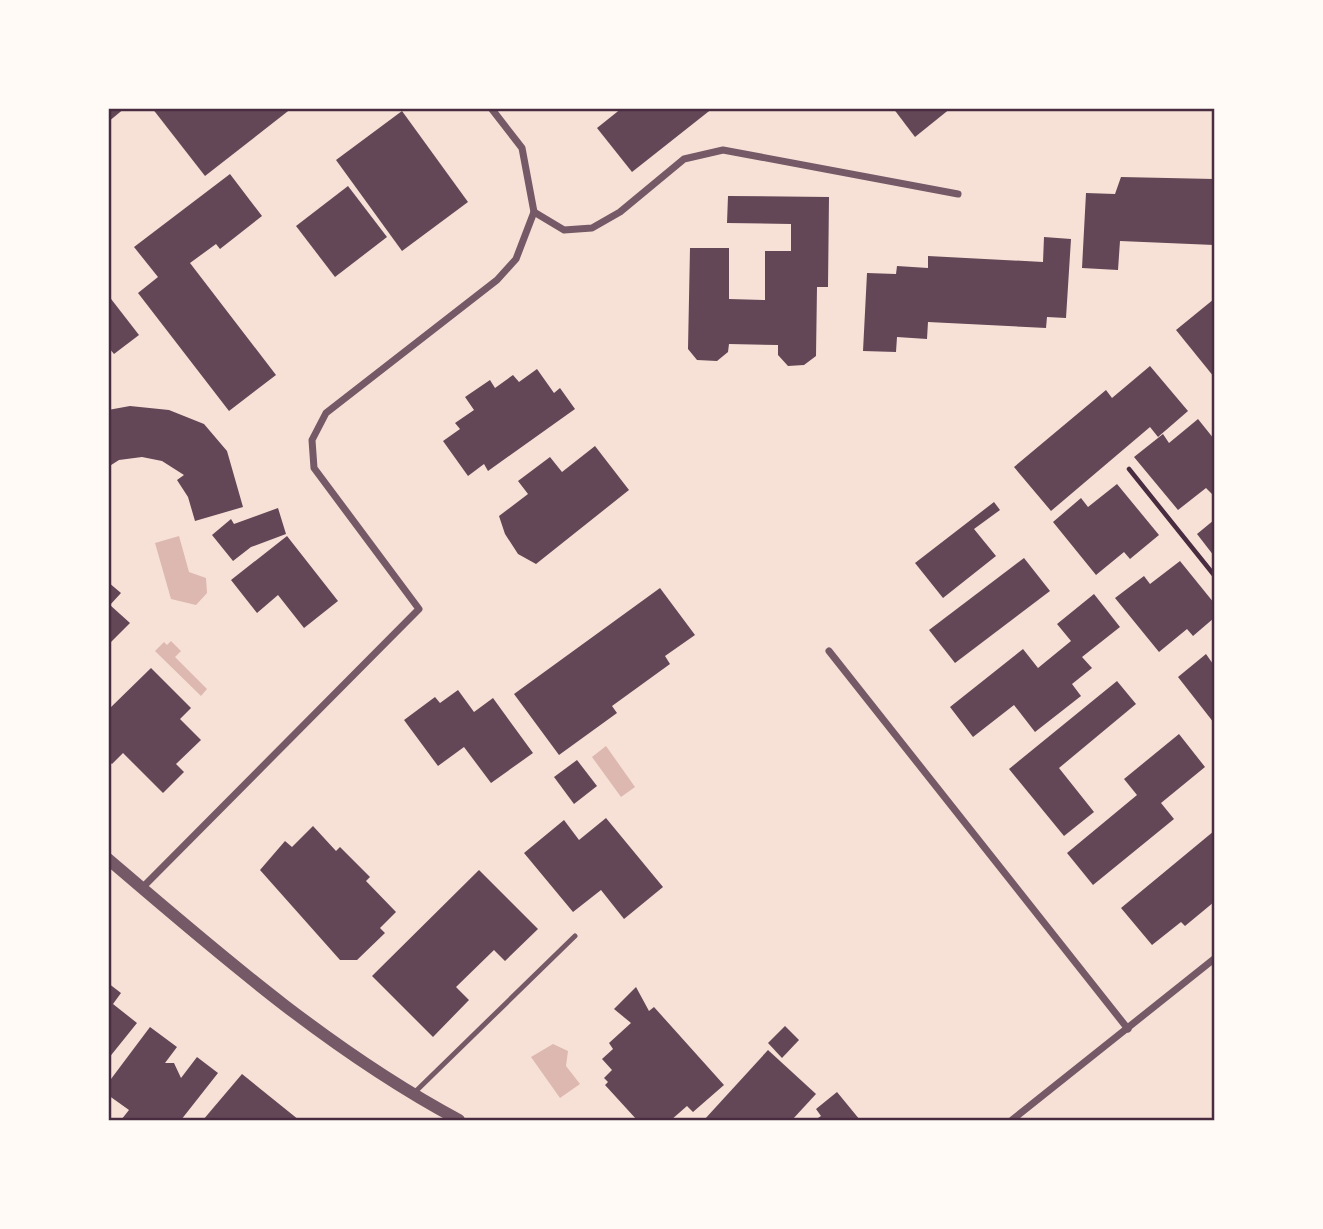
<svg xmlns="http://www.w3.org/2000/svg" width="1323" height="1229" viewBox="0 0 1323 1229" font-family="Helvetica,sans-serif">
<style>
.water{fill:#dcb8b0}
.building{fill:#644757}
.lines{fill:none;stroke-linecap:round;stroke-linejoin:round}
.path{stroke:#4a2c40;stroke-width:4.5}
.service{stroke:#755966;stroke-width:5}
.minor{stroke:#755966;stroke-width:7}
.tertiary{stroke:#755966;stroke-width:12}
.neatline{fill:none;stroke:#4a2c40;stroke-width:2.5}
</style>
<rect width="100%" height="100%" fill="#f7e1d7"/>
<g class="water">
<polygon points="179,536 189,572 206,578 207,593 196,605 171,599 155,543"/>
<polygon points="171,641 181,651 175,657 207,689 201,696 155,651 164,642 167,645"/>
<polygon points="606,746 635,787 621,797 592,757"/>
<polygon points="553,1044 568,1051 566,1066 580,1084 560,1098 531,1057"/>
</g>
<g class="building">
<polygon points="108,108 125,108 108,122"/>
<polygon points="152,108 292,108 205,176"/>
<polygon points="622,108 713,108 632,172 597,128"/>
<polygon points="893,108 951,108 915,137"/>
<polygon points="402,111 468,202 402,251 336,160"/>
<polygon points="230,174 262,216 220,249 216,244 190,263 276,375 229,411 138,293 158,277 134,247"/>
<polygon points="1121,177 1214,179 1214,245 1120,241 1118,270 1082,268 1086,193 1115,194"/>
<polygon points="348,186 387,237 335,277 296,226"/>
<polygon points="728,196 829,197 828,287 817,287 816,356 804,365 788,366 778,355 778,345 729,344 728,352 717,361 697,360 688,349 690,248 729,248 729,299 765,300 765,251 791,251 791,224 727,223"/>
<polygon points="1044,237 1071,239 1066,318 1047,317 1046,328 928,322 927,339 897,337 896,352 863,351 867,273 896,274 897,266 928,268 928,256 1043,262"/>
<polygon points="108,295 139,335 114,354 108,347"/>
<polygon points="1214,299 1214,377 1176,330"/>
<polygon points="1150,366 1188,411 1158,437 1150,427 1051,511 1014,467 1106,390 1112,398"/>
<polygon points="537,369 554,393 560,388 575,409 488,471 484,464 468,476 443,441 460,429 455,423 474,410 465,397 490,380 495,388 513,375 519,382"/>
<polygon points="130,406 169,410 204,424 227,451 243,507 195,521 188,497 177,480 184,475 162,461 142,457 119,460 108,467 108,410"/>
<polygon points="1198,419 1214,439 1214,492 1212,494 1206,488 1178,510 1134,457 1163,434 1169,443"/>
<polygon points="595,446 629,490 536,564 518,554 505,534 499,516 528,494 518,481 550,457 562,472"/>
<polygon points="1117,484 1159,535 1130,559 1124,552 1096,575 1053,522 1081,498 1088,507"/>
<polygon points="994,502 1000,510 974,529 996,556 943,598 915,563"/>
<polygon points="278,508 286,534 251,547 233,561 212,535 231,519 234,524"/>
<polygon points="1214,520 1214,556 1197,534"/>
<polygon points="287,536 338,601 304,628 278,595 257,613 231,580"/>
<polygon points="1024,558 1050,591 955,663 929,630"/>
<polygon points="1180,561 1214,603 1214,618 1193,636 1187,629 1159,652 1115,598 1144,576 1150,584"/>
<polygon points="108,582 121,593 110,605 130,623 108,645"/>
<polygon points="660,588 695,635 665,656 670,664 612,706 617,713 559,755 514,694"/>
<polygon points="1094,594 1120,627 1082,657 1092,668 1072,684 1081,696 1035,732 1014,705 973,737 950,707 1023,649 1038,668 1071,641 1057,624"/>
<polygon points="1206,654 1213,664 1214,662 1214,723 1178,677"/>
<polygon points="151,668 191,708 180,719 201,740 176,764 184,772 163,793 123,753 112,764 108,761 108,710"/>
<polygon points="1117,681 1136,704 1059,768 1094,812 1064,836 1009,769"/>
<polygon points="458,690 474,712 493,698 533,753 491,783 464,747 438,766 404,720 435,697 440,703"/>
<polygon points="1179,734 1205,767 1161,803 1174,819 1093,885 1067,853 1137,795 1124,779"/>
<polygon points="577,760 597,786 574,804 554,777"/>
<polygon points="606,818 663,887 624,919 601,890 573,912 524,853 564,820 579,840"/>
<polygon points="313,826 336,851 340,847 370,877 366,881 396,912 380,928 385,933 357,960 340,960 260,870 285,841 292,847"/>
<polygon points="1214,831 1214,902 1185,926 1181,922 1152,945 1121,908"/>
<polygon points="479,870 538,929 505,961 494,950 456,987 469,1000 433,1037 372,976"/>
<polygon points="108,983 121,993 113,1004 137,1023 108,1059"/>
<polygon points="636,987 649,1011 654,1007 724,1085 693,1112 687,1106 671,1120 637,1120 605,1085 608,1082 604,1078 612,1070 602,1059 613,1049 609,1043 631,1023 614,1009"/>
<polygon points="785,1026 799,1040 782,1058 768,1043"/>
<polygon points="150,1027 177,1047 165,1063 174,1063 181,1078 197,1057 218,1073 181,1120 121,1120 129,1110 108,1095 108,1083"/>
<polygon points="768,1050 816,1094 792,1120 704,1120"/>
<polygon points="242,1074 299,1120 203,1120"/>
<polygon points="837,1092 860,1120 815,1120 821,1116 816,1109"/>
</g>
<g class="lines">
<polyline class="path" points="1129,469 1214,575"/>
<polyline class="service" points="414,1093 575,936"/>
<g class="minor">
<polyline points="534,212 564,230 592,228 620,212 684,159 723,150 958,194"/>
<polyline points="829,651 1128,1029"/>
<polyline points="142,888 419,609 314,468 312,440 326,413 497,280 516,259 534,212 522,148 491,108"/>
<polyline points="1012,1120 1214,959"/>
</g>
<path class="tertiary" d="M 108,859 C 219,954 330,1051 459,1120"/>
</g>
<rect width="1323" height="1229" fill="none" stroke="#fffaf5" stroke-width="220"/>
<rect x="110" y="110" width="1103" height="1009" class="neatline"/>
</svg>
